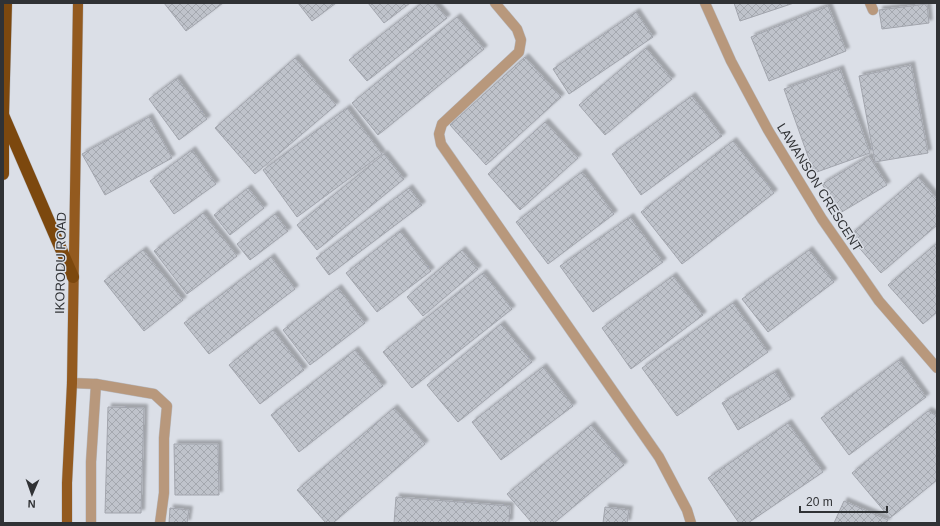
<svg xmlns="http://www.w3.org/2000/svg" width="940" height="526" viewBox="0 0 940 526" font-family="Helvetica,sans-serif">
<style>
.building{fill:url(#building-cross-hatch);stroke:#a2a5ad;filter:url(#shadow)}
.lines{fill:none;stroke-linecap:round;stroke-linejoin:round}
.minor-casing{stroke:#b9bcc3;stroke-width:11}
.major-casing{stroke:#b9bcc3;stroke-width:11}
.highway-casing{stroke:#b9bcc3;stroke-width:13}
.minor{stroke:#b8987c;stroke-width:10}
.major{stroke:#935a1f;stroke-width:10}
.highway{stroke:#7c480e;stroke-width:12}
.labels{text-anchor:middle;stroke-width:3;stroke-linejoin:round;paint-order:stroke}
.street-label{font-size:13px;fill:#303235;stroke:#dbdfe7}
</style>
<defs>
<pattern id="building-cross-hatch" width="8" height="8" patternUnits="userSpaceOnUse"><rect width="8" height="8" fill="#bfc3cb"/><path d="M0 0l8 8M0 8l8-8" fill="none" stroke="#a4a8af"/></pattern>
<filter id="shadow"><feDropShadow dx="3.5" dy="-3.5" stdDeviation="1" flood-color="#0004"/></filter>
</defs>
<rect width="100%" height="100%" fill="#dbdfe7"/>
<g class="building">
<polygon points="164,3 223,3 186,31"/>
<polygon points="298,3 336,3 312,21"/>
<polygon points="368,3 410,3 384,23"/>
<polygon points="422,3 434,3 447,18 367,81 349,60"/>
<polygon points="734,3 794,3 740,21"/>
<polygon points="927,4 929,23 882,29 879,10"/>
<polygon points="828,6 846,51 769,81 751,37"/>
<polygon points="636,12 653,37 569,94 553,69"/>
<polygon points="457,17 484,49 378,135 352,103"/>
<polygon points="646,48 672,79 605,135 579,105"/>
<polygon points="525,57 561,97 486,165 450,125"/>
<polygon points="295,58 336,105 255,174 215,128"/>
<polygon points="911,65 928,153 875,162 859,76"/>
<polygon points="840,69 870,153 814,173 784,89"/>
<polygon points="177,78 207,119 179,140 149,99"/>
<polygon points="692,96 722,136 641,195 612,154"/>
<polygon points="347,108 382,154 297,217 263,170"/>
<polygon points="149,117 172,158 105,195 82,154"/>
<polygon points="545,122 578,158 520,210 488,174"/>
<polygon points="733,141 774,193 682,264 641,212"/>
<polygon points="192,150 216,184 174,214 150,181"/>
<polygon points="384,154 404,179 317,250 297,225"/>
<polygon points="869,156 887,185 840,213 822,184"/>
<polygon points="582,172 614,214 548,264 516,222"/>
<polygon points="918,177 937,199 937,225 881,273 849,236"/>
<polygon points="248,188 264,208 230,235 214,215"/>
<polygon points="409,188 422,205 329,275 316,258"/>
<polygon points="203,213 237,256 187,294 154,251"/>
<polygon points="275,214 288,231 250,260 237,244"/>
<polygon points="630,217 663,262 593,312 560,266"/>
<polygon points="400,231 431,271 377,312 346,273"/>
<polygon points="937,243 937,312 923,324 888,285"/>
<polygon points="143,250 183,300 144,331 104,281"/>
<polygon points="462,250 478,269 423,316 407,297"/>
<polygon points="809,250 834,282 768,332 742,299"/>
<polygon points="271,257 295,289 209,354 184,323"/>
<polygon points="483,273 512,309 412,388 383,352"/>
<polygon points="673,276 703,315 631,369 602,328"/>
<polygon points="338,288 365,323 310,365 283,330"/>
<polygon points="733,303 768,352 677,416 642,368"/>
<polygon points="501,324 532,362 458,422 427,385"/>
<polygon points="273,330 304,370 260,404 229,365"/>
<polygon points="355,350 383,386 299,452 271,415"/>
<polygon points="899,360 926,397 849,455 821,418"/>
<polygon points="543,367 573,406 501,460 472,422"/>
<polygon points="775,372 791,399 738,430 722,403"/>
<polygon points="108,407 144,408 141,513 105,513"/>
<polygon points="394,408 425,444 333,523 326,523 297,490"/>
<polygon points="928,411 937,416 937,480 890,518 852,473"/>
<polygon points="788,423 823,472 748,523 739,523 708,478"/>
<polygon points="591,425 624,465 554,523 532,523 507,494"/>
<polygon points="174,444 218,444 219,495 175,495"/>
<polygon points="396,497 510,506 509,523 394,523"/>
<polygon points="844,501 888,520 886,523 834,523"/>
<polygon points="605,507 629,510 627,523 603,523"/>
<polygon points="170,508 189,510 187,523 169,523"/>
</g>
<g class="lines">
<g class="minor-casing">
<g id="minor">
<polyline points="495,3 517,29 521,40 519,52 442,124 439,134 441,144 659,457 687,510 691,523"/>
<polyline points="705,3 731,61 768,130 822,219 879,301 937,368"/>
<polyline points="870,3 873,10"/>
<polyline points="72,383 96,384 154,394 167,406 164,438 164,493 160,523"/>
<polyline points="91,523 91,462 96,384"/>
</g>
</g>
<g class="major-casing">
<polyline id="major" points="67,523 67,483 72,383 78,3"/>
</g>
<g class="highway-casing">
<g id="highway">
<polyline points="3,115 73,277"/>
<polyline points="3,174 3,115 6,3"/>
</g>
</g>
<use href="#minor" class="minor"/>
<use href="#major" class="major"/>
<use href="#highway" class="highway"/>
</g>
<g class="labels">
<g class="street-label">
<text transform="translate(820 187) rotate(58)" y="5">LAWANSON CRESCENT</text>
<text transform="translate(60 263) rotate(-89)" y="5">IKORODU ROAD</text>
</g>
</g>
<rect width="940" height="526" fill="none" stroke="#303235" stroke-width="8"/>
<g transform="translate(32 494) rotate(182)" stroke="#dbdfe7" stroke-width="3" paint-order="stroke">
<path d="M0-3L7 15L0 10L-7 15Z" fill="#303235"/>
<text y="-6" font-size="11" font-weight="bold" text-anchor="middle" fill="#303235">N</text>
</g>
<path d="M800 506v6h87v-6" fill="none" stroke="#303235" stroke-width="2"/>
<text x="806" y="506" font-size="12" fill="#303235" stroke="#dbdfe7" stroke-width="3" paint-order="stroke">20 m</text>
</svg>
